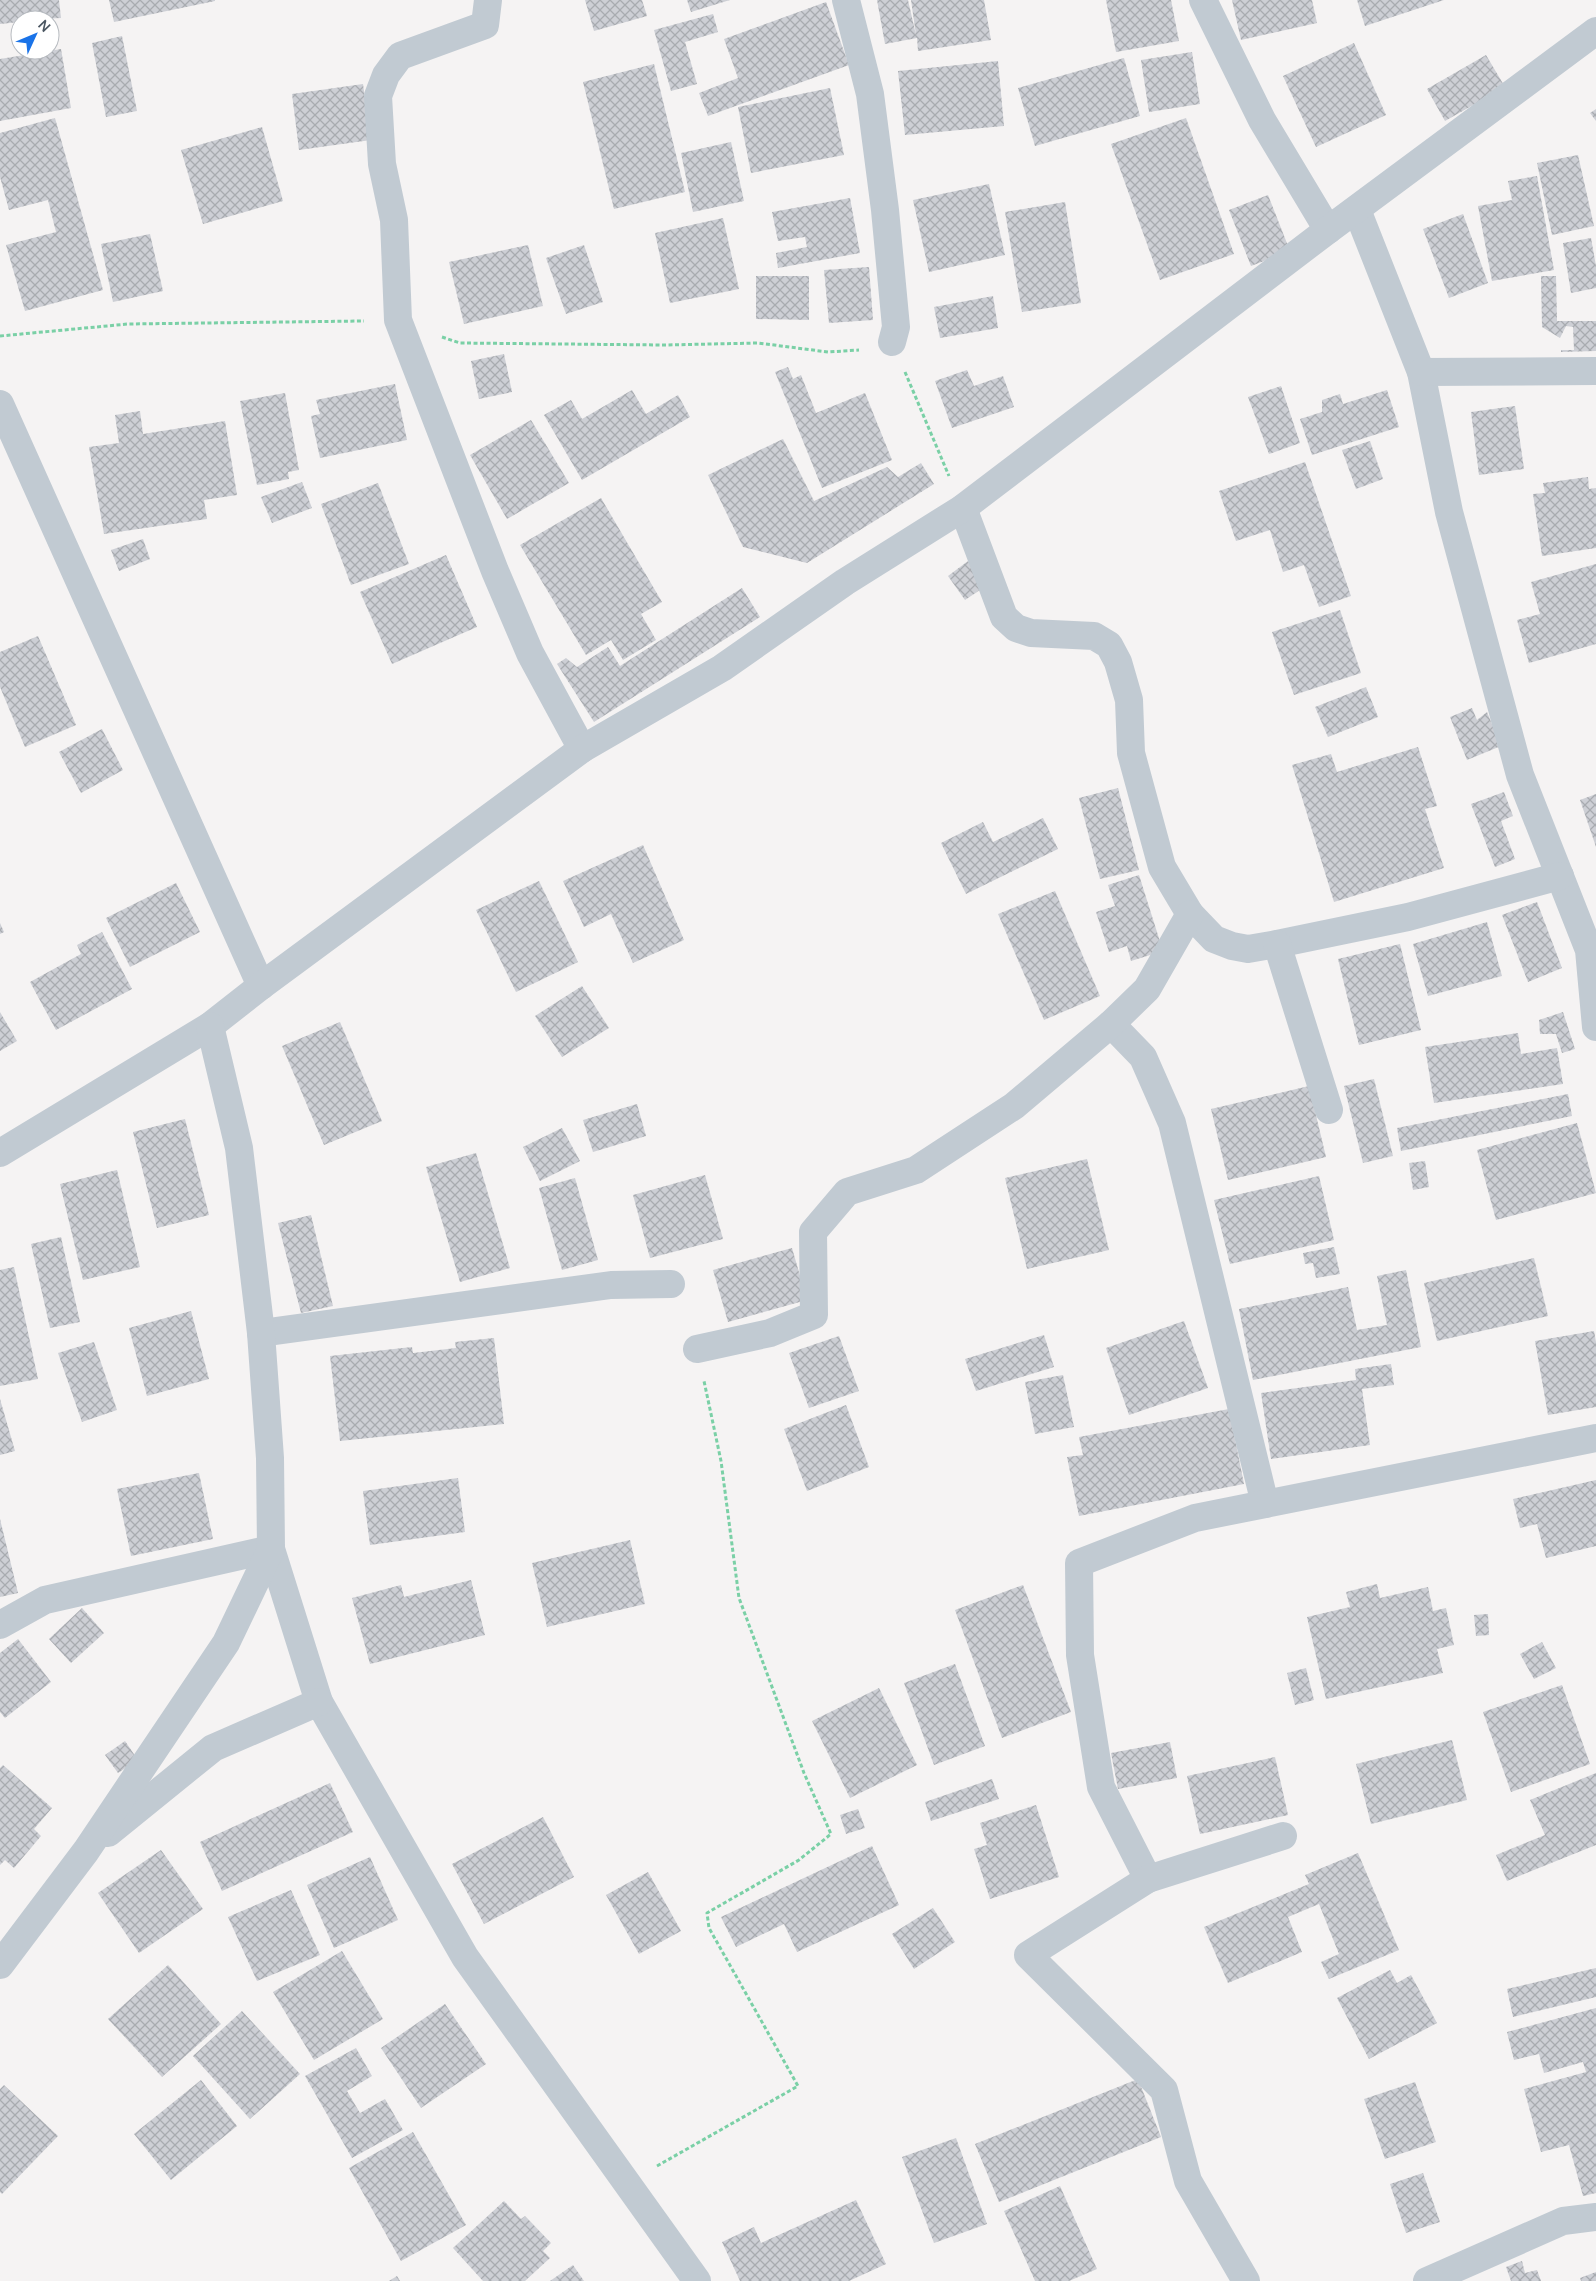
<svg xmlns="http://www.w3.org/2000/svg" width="1596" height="2281" viewBox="0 0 1596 2281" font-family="Manrope,sans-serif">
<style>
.building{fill:url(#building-cross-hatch)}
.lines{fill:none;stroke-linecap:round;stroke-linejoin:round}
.path{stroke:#7ad0a6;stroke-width:3;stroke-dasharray:4 2.5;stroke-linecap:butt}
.street{stroke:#c1cad2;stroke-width:28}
</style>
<defs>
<pattern id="building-cross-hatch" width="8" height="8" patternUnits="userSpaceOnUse" patternTransform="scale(1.25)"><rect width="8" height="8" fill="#cdcfd5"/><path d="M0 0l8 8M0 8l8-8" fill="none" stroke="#a8abb0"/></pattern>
</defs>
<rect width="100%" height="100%" fill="#f5f3f3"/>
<g class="building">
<polygon points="0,0 59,0 61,18 20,20 20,22 0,24"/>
<polygon points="109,0 215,0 215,1 114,22"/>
<polygon points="585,0 642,0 647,16 594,31"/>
<polygon points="687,0 730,0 691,12"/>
<polygon points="877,0 908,0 916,35 911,0 984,0 991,40 918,51 917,38 885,44"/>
<polygon points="1106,0 1171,0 1179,41 1116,52"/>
<polygon points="1232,0 1312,0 1317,23 1241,40"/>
<polygon points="1357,0 1444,0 1365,26"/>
<polygon points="826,2 849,65 708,116 699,93 738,78 724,39"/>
<polygon points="713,14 718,32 685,42 697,84 671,91 654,30"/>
<polygon points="122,36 137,111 106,117 92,43"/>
<polygon points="1354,43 1386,115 1316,147 1283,76"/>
<polygon points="61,49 71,108 0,121 0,59"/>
<polygon points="1192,52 1200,104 1149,112 1141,60"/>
<polygon points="1486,55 1505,87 1445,121 1427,89"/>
<polygon points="1124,58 1140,116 1035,146 1018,88"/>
<polygon points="998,61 1004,126 905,135 898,71"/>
<polygon points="654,64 685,192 614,209 583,82"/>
<polygon points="363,84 371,140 299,150 292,94"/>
<polygon points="830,88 844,155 751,173 738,107"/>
<polygon points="1596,109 1596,121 1590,113"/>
<polygon points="55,118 103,290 25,311 6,245 56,232 48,200 9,210 0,177 0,133"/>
<polygon points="1186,118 1234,254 1160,280 1111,144"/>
<polygon points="262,127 283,201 203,224 181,150"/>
<polygon points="731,142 744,201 693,212 681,153"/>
<polygon points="1578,155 1594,226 1552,235 1537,163"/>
<polygon points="1537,176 1554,270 1492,281 1478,206 1512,200 1508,181"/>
<polygon points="989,184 1005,255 929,272 913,200"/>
<polygon points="1268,195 1290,251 1251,266 1229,210"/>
<polygon points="850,198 860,253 778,268 776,253 807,247 805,237 778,241 772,212"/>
<polygon points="1065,202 1081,303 1022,312 1005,212"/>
<polygon points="1463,214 1488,283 1449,298 1423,229"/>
<polygon points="723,218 739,289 670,303 655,233"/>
<polygon points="150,234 163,291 113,302 101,244"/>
<polygon points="1591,238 1596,266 1596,288 1571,293 1563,243"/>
<polygon points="528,245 543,306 464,324 449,262"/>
<polygon points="584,245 603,302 566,314 546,258"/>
<polygon points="869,267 873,320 829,323 824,270"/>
<polygon points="756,276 809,276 809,320 756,319"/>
<polygon points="1541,276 1556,276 1557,321 1596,321 1596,351 1561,352 1561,350 1574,350 1573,327 1566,326 1560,338 1542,327"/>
<polygon points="993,296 998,328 940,338 934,307"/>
<polygon points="504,354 512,392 479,399 471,361"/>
<polygon points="788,367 793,379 801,375 816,413 865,393 892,460 822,488 775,372"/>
<polygon points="967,370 974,386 1003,376 1014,407 952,428 935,381"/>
<polygon points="395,384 407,440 320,458 311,416 320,414 316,400"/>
<polygon points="1281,386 1300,443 1269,454 1248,397"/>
<polygon points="632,390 646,414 678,395 690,417 582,480 544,415 571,400 582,419"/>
<polygon points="1387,390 1399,427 1312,455 1300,419 1322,412 1322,400 1340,394 1343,404"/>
<polygon points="285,393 299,470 288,472 289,479 257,485 240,401"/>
<polygon points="1515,406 1524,469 1479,475 1471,412"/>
<polygon points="140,411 143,434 225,421 237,495 204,500 207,519 104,534 89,447 119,443 115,415"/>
<polygon points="531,420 569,483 507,519 470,455"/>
<polygon points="783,439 814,501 887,467 898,477 921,463 934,484 807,563 743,547 708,475"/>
<polygon points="1370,441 1383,479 1356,489 1342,450"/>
<polygon points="1305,462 1351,596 1319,607 1304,565 1283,572 1270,530 1236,541 1219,491"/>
<polygon points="1588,477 1589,489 1596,488 1596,548 1542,556 1533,494 1545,493 1543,483"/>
<polygon points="302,482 312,508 272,523 261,497"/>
<polygon points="378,483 409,564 351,585 321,504"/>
<polygon points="601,498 662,602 641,614 656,640 623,660 611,640 586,655 520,545"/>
<polygon points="143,539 150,559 119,571 111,550"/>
<polygon points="446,555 477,627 392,664 360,592"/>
<polygon points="968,561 986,586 965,600 948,576"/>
<polygon points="1596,564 1596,644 1529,663 1517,620 1540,614 1531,582"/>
<polygon points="742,588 760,617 594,722 557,664 566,658 577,667 608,647 620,666"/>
<polygon points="1340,610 1361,673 1294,695 1272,632"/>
<polygon points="38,636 76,725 25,747 0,687 0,652"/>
<polygon points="1366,687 1378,717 1328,737 1315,707"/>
<polygon points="1472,708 1477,720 1487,712 1501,746 1467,760 1450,717"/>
<polygon points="102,729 123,770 81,793 59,752"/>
<polygon points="1418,747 1437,806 1425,809 1444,868 1334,902 1292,765 1331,754 1337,772"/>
<polygon points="1118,788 1139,870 1100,879 1079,798"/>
<polygon points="1504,792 1513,816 1501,821 1515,859 1495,867 1471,804"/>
<polygon points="1596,794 1596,847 1580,800"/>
<polygon points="1043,818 1058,849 966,894 941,843 983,822 993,842"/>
<polygon points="643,845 684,940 633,963 611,914 584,927 563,881"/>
<polygon points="1139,875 1163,951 1131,961 1127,946 1109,952 1096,912 1115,906 1108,885"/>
<polygon points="539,881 578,962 516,992 476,910"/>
<polygon points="176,883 200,932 130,967 106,918"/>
<polygon points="1055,891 1100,996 1044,1020 998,914"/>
<polygon points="1537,902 1562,968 1528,982 1502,915"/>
<polygon points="1487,922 1502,976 1428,996 1413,944"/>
<polygon points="0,923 4,932 0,934"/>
<polygon points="102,932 132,989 56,1030 30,982 81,954 77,945"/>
<polygon points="1400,944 1421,1030 1359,1045 1338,959"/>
<polygon points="582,986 609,1028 562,1057 535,1016"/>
<polygon points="0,1012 17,1041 0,1051"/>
<polygon points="1563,1012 1575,1049 1562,1053 1556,1034 1540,1034 1539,1020"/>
<polygon points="340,1022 382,1121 324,1145 282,1046"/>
<polygon points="1518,1033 1521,1054 1557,1048 1563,1084 1434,1103 1425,1047"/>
<polygon points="1374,1079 1393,1156 1363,1163 1344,1086"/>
<polygon points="1309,1086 1326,1157 1228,1180 1211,1109"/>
<polygon points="1568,1094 1572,1116 1401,1151 1397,1128"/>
<polygon points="637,1104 646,1136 593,1152 583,1120"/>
<polygon points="185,1119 209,1215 157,1228 133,1132"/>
<polygon points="1577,1123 1596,1193 1496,1220 1477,1150"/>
<polygon points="562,1128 580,1161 540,1181 523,1147"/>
<polygon points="476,1153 510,1268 460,1282 426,1167"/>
<polygon points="1087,1159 1109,1250 1027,1269 1005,1178"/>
<polygon points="1425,1161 1429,1187 1413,1190 1409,1163"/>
<polygon points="117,1170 140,1267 83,1280 60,1184"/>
<polygon points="705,1175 723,1239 650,1258 633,1195"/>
<polygon points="1319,1176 1334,1240 1230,1264 1214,1200"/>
<polygon points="575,1178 598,1260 562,1270 539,1188"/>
<polygon points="311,1215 333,1306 301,1313 278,1223"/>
<polygon points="61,1237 80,1322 50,1328 31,1244"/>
<polygon points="1334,1247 1340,1274 1316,1278 1313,1263 1305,1264 1303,1253"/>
<polygon points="792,1248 807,1300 728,1322 713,1270"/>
<polygon points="1534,1258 1548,1316 1437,1341 1424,1283"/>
<polygon points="14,1267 38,1379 0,1386 0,1270"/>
<polygon points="1406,1270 1421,1347 1253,1380 1239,1309 1348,1287 1357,1330 1387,1325 1377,1276"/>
<polygon points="191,1311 209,1379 147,1396 129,1328"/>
<polygon points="1184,1321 1208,1388 1129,1415 1106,1348"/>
<polygon points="1594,1331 1596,1342 1596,1407 1548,1415 1535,1341"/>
<polygon points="1044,1335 1054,1367 976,1391 965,1359"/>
<polygon points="839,1336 859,1391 809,1408 789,1353"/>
<polygon points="494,1338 504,1424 340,1441 330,1356 412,1347 413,1353 456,1348 455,1342"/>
<polygon points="94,1342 117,1410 82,1422 58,1353"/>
<polygon points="1391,1364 1394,1385 1362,1389 1370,1445 1271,1459 1261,1393 1356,1380 1355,1369"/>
<polygon points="1063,1375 1074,1427 1035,1434 1025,1382"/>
<polygon points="0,1399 15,1451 0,1455"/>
<polygon points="846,1405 869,1467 807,1491 784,1429"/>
<polygon points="1229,1409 1244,1484 1079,1516 1067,1457 1083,1455 1079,1437"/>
<polygon points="199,1473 213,1539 131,1556 117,1489"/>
<polygon points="458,1478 465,1532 370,1545 363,1491"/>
<polygon points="1596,1480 1596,1546 1546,1558 1537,1524 1520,1528 1513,1499"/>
<polygon points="0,1519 18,1593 0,1597"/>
<polygon points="630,1540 645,1604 547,1627 532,1563"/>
<polygon points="471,1580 485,1635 370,1664 352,1598 401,1585 404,1597"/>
<polygon points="1377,1584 1380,1598 1428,1587 1433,1611 1446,1608 1454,1645 1437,1649 1443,1673 1326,1699 1307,1617 1350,1607 1346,1592"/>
<polygon points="1023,1585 1071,1712 1002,1738 955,1610"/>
<polygon points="82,1608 104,1633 71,1663 49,1639"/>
<polygon points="1488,1614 1489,1635 1476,1636 1474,1615"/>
<polygon points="18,1639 51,1682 5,1718 0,1712 0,1653"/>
<polygon points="1542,1642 1556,1668 1534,1679 1520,1654"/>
<polygon points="955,1664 985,1746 934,1765 904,1683"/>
<polygon points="1306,1668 1314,1700 1295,1705 1287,1673"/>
<polygon points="1562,1685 1590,1764 1511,1792 1483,1712"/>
<polygon points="879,1688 917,1765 850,1798 812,1721"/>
<polygon points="1452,1740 1467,1800 1371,1824 1356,1764"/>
<polygon points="125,1741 138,1760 118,1773 105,1755"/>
<polygon points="1170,1742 1177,1778 1118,1789 1111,1753"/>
<polygon points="1275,1757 1288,1815 1200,1834 1187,1776"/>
<polygon points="3,1765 52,1808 34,1829 41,1836 14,1868 5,1860 0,1865 0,1768"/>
<polygon points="1596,1773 1596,1845 1507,1881 1496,1855 1545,1835 1530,1800"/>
<polygon points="992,1779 999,1799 931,1821 925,1802"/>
<polygon points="330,1783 353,1832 222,1891 200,1842"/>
<polygon points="1036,1805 1059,1877 990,1899 974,1849 987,1845 980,1823"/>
<polygon points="858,1809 865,1828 846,1834 840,1815"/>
<polygon points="543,1817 574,1877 484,1924 452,1864"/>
<polygon points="872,1846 899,1905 797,1952 784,1924 736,1947 721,1917"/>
<polygon points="161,1850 203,1909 139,1953 98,1893"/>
<polygon points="1358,1853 1399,1950 1329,1979 1321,1962 1339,1954 1319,1904 1288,1917 1302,1952 1228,1983 1204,1927 1309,1884 1305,1875"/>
<polygon points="370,1857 398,1920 334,1948 307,1885"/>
<polygon points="648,1872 681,1931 639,1954 606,1895"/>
<polygon points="291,1890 320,1955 257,1981 228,1917"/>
<polygon points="933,1908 955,1942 914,1969 892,1934"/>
<polygon points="342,1951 383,2019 314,2060 273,1992"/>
<polygon points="168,1965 221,2024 162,2077 108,2019"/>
<polygon points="1596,1968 1596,1997 1513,2017 1507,1989"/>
<polygon points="1390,1970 1397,1983 1411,1975 1437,2023 1369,2059 1337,1998"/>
<polygon points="445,2004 486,2064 421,2108 381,2048"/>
<polygon points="1596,2008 1596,2193 1583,2196 1569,2145 1541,2152 1524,2089 1586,2072 1583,2062 1544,2073 1539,2054 1514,2060 1507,2032"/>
<polygon points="242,2011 300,2074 250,2119 193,2056"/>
<polygon points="356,2048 372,2076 347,2091 360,2113 385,2099 403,2130 352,2158 305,2076"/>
<polygon points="1138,2079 1161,2137 999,2202 975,2144"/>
<polygon points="201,2080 237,2126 171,2180 134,2134"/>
<polygon points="1415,2082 1436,2142 1385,2159 1364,2099"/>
<polygon points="4,2085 58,2136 2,2194 0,2192 0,2089"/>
<polygon points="413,2132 466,2225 401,2261 349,2168"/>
<polygon points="956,2138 987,2224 934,2243 902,2157"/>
<polygon points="1423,2173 1440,2222 1406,2233 1390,2184"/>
<polygon points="1060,2186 1097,2269 1069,2281 1035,2281 1004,2211"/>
<polygon points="856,2200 886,2264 849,2281 740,2281 722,2242 754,2227 761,2243"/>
<polygon points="504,2201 521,2219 525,2216 551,2243 543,2251 550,2258 525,2281 483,2281 453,2248"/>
<polygon points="1522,2261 1525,2273 1537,2270 1541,2281 1511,2281 1506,2267"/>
<polygon points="573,2265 584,2281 550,2281"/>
<polygon points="1596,2272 1596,2281 1581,2281 1580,2278"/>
<polygon points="397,2276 400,2281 389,2281"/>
</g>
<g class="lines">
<g class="path">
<polyline points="0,336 128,324 364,321"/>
<polyline points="442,337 460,343 665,345 758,343 828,352 859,350"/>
<polyline points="905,372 949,476"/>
<polyline points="657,2166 798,2086 709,1928 707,1913 799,1860 831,1834 804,1773 739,1598 721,1461 704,1381"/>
</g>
<g class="street">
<polyline points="488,0 485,25 400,56 386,75 378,96 382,164 394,220 398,320 495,571 530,653 582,749"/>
<polyline points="846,0 870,94 885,210 896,327 892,342"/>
<polyline points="1203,0 1262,120 1328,230"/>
<polyline points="1357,210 1421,372 1449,512 1520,775 1589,950 1596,1027"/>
<polyline points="1421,372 1596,371"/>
<polyline points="0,404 261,986"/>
<polyline points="963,508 1004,617 1016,628 1031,633 1094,636 1109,645 1118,662 1129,700 1131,753 1162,867 1190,914 1214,939 1232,946 1248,949 1277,944 1408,917 1560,876"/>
<polyline points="1277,944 1329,1110"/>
<polyline points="1111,1024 1143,1057 1172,1123 1265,1504"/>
<polyline points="0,1153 210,1026 261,986 582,749 722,668 845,582 963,508 1328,230 1596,31"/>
<polyline points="261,1333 611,1285 671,1284"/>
<polyline points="697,1349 770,1333 814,1315 813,1232 847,1192 916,1170 1014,1106 1111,1024 1147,989 1190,914"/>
<polyline points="0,1625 45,1600 271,1549 319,1702 465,1957 697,2281"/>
<polyline points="108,1833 213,1748 319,1702"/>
<polyline points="1148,1879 1101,1787 1080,1655 1079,1563 1195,1518 1596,1438"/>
<polyline points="0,1965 86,1851 226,1643 271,1549 270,1458 261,1333 239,1148 210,1026"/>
<polyline points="1246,2281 1188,2181 1164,2090 1028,1955 1148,1879 1283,1836"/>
<polyline points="1427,2281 1563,2221 1596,2217"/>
</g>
</g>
<g transform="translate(35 35) rotate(46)"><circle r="24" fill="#ffffff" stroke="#b7bbc0"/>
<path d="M0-4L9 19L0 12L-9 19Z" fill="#1a73e8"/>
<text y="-8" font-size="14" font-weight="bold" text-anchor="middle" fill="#4a5661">N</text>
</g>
</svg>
